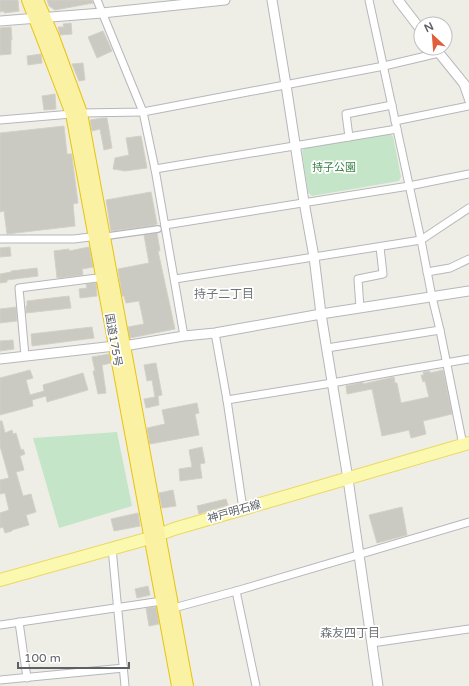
<svg xmlns="http://www.w3.org/2000/svg" width="469" height="686" viewBox="0 0 469 686" font-family="'Varela Round','Noto Sans JP',sans-serif">
<style>
.park{fill:#c4e5c8}
.building{fill:#cac9c2;stroke:#d4d1c4}
.lines{fill:none;stroke-linecap:round;stroke-linejoin:round}
.pedestrian-casing{stroke:#b6b7bc;stroke-width:8}
.minor-casing{stroke:#b6b7bc;stroke-width:9}
.tertiary-casing{stroke:#b6b7bc;stroke-width:11}
.primary-casing{stroke:#ebd863;stroke-width:14}
.trunk-casing{stroke:#eac30b;stroke-width:14}
.pedestrian{stroke:#fff;stroke-width:5.5}
.minor{stroke:#fff;stroke-width:7}
.tertiary{stroke:#fff;stroke-width:9}
.primary{stroke:#fbf9af;stroke-width:12}
.trunk{stroke:#faf2a2;stroke-width:12}
.labels{text-anchor:middle;stroke-width:3.5;stroke-linejoin:round;paint-order:stroke}
.park-label{font-size:11px;fill:#398146;stroke:#fff}
.street-label{font-size:11px;fill:#5d6065;stroke:#fff}
.neighbourhood-label{font-size:12px;fill:#6e7277;stroke:#fff}
</style>
<rect width="100%" height="100%" fill="#efeee6"/>
<g class="park">
<polygon points="389,134 393,136 401,177 399,181 312,196 308,192 302,151 306,147"/>
<polygon points="117,432 132,506 59,528 33,438"/>
</g>
<g class="building">
<polygon points="0,0 18,0 19,11 4,13 4,11 0,12"/>
<polygon points="47,0 92,0 93,3 55,10 49,6"/>
<polygon points="71,23 72,34 60,35 58,27 64,27 63,24"/>
<polygon points="11,27 12,40 11,40 11,54 0,55 0,28"/>
<polygon points="103,31 112,51 97,58 88,37"/>
<polygon points="41,54 42,63 28,65 27,56"/>
<polygon points="83,63 85,80 79,81 72,64"/>
<polygon points="55,94 56,109 44,110 42,96"/>
<polygon points="103,118 107,118 112,148 104,150 100,129 92,131 90,120"/>
<polygon points="64,126 67,154 72,154 72,157 78,203 73,204 75,226 7,234 4,211 0,212 0,133"/>
<polygon points="141,136 147,168 125,171 113,169 115,158 129,155 126,138"/>
<polygon points="151,192 157,224 156,224 156,225 111,231 106,200"/>
<polygon points="157,233 160,251 158,251 175,329 130,338 128,327 144,324 139,301 126,303 124,296 122,296 118,269 149,263 144,235"/>
<polygon points="10,247 11,256 0,257 0,248"/>
<polygon points="89,247 93,267 82,269 83,275 57,278 54,251 69,249 69,251"/>
<polygon points="37,268 38,276 7,280 7,282 0,283 0,274 11,272 11,271"/>
<polygon points="96,283 97,296 80,298 79,289 87,288 86,284"/>
<polygon points="69,296 71,308 26,313 26,306 27,306 27,301"/>
<polygon points="16,307 17,321 0,323 0,309"/>
<polygon points="92,327 94,338 32,346 31,334"/>
<polygon points="13,340 14,349 0,351 0,341"/>
<polygon points="109,354 111,363 102,365 106,393 98,394 93,371 95,371 92,357"/>
<polygon points="156,363 162,395 158,396 159,405 146,408 144,399 155,397 152,380 147,381 144,365"/>
<polygon points="30,370 33,378 26,380 30,395 44,391 43,385 83,373 88,390 47,402 46,396 32,400 33,406 0,415 0,378"/>
<polygon points="443,370 452,414 423,421 426,434 411,438 409,430 382,436 372,389 347,394 346,386 363,382 363,384 394,377 395,383 397,383 401,403 429,397 425,381 423,382 421,375 424,375 423,372 430,371 430,373"/>
<polygon points="197,403 199,413 195,414 199,435 150,444 147,428 165,424 162,410"/>
<polygon points="0,421 2,421 5,433 12,430 13,434 16,433 21,450 23,449 25,454 20,456 24,470 16,472 23,496 31,494 36,512 26,515 29,525 12,530 12,531 5,533 3,527 0,528 0,513 9,510 5,493 0,494 0,480 9,478 0,446"/>
<polygon points="202,447 205,463 200,464 202,478 180,481 179,469 192,467 189,450"/>
<polygon points="173,490 176,506 162,508 159,493"/>
<polygon points="226,499 228,505 199,514 197,506"/>
<polygon points="402,507 407,535 377,543 369,515"/>
<polygon points="138,513 140,526 114,531 111,519"/>
<polygon points="148,586 150,595 137,598 135,589"/>
<polygon points="156,607 159,624 149,626 146,608"/>
</g>
<g class="lines">
<g class="pedestrian-casing">
<polyline id="pedestrian" points="108,236 158,229"/>
</g>
<g class="minor-casing">
<g id="minor">
<polyline points="97,0 143,112 155,169 184,336"/>
<polyline points="369,0 421,240 432,297 440,330 463,445"/>
<polyline points="463,84 469,101"/>
<polyline points="0,120 72,114 81,113 143,112 384,66 439,53"/>
<polyline points="395,121 469,106"/>
<polyline points="349,137 346,114 392,105"/>
<polyline points="155,169 397,129"/>
<polyline points="165,225 409,186 469,174"/>
<polyline points="0,239 74,239 98,236"/>
<polyline points="427,272 450,268 469,259"/>
<polyline points="175,279 421,240 469,208"/>
<polyline points="360,308 358,279 383,274 380,247"/>
<polyline points="215,333 227,400 243,509"/>
<polyline points="327,348 440,330"/>
<polyline points="25,356 19,288 105,277"/>
<polyline points="227,400 332,383 398,371 469,359"/>
<polyline points="112,548 125,686"/>
<polyline points="236,591 256,686"/>
<polyline points="170,609 236,591 469,522"/>
<polyline points="19,622 27,678"/>
<polyline points="0,625 162,601"/>
<polyline points="372,643 469,629"/>
<polyline points="0,680 124,668"/>
</g>
</g>
<g class="tertiary-casing">
<g id="tertiary">
<polyline points="272,0 286,85 304,202 314,257 321,314 348,479 378,686"/>
<polyline points="398,0 421,30"/>
<polyline points="0,21 102,13 225,0"/>
<polyline points="435,48 469,90"/>
<polyline points="0,359 115,346 124,346 184,336 215,333 321,314 469,291"/>
</g>
</g>
<g class="primary-casing">
<polyline id="primary" points="0,580 150,538 174,529 469,443"/>
</g>
<g class="trunk-casing">
<g id="trunk">
<polyline points="28,0 72,114 178,686"/>
<polyline points="37,0 53,37 81,113 187,686"/>
</g>
</g>
<use href="#pedestrian" class="pedestrian"/>
<use href="#minor" class="minor"/>
<use href="#tertiary" class="tertiary"/>
<use href="#primary" class="primary"/>
<use href="#trunk" class="trunk"/>
</g>
<g class="labels">
<g class="park-label">
<text x="334" y="171">持子公園</text>
</g>
<g class="street-label">
<text transform="translate(114 340) rotate(80)" y="4">国道175号</text>
<text transform="translate(234 511) rotate(-16)" y="4">神戸明石線</text>
</g>
<g class="neighbourhood-label">
<text x="224" y="298">持子二丁目</text>
<text x="350" y="637">森友四丁目</text>
</g>
</g>
<g transform="translate(433 36) rotate(334)"><circle r="19" fill="#ffffff" stroke="#bebfc1"/>
<path d="M0-3L7 15L0 10L-7 15Z" fill="#e25d39"/>
<text y="-6" font-size="11" font-weight="bold" text-anchor="middle" fill="#5d6065">N</text>
</g>
<path d="M18 662v6h111v-6" fill="none" stroke="#5d6065" stroke-width="2"/>
<text x="24" y="662" font-size="12" fill="#5d6065" stroke="#ffffff" stroke-width="3" paint-order="stroke">100 m</text>
</svg>
